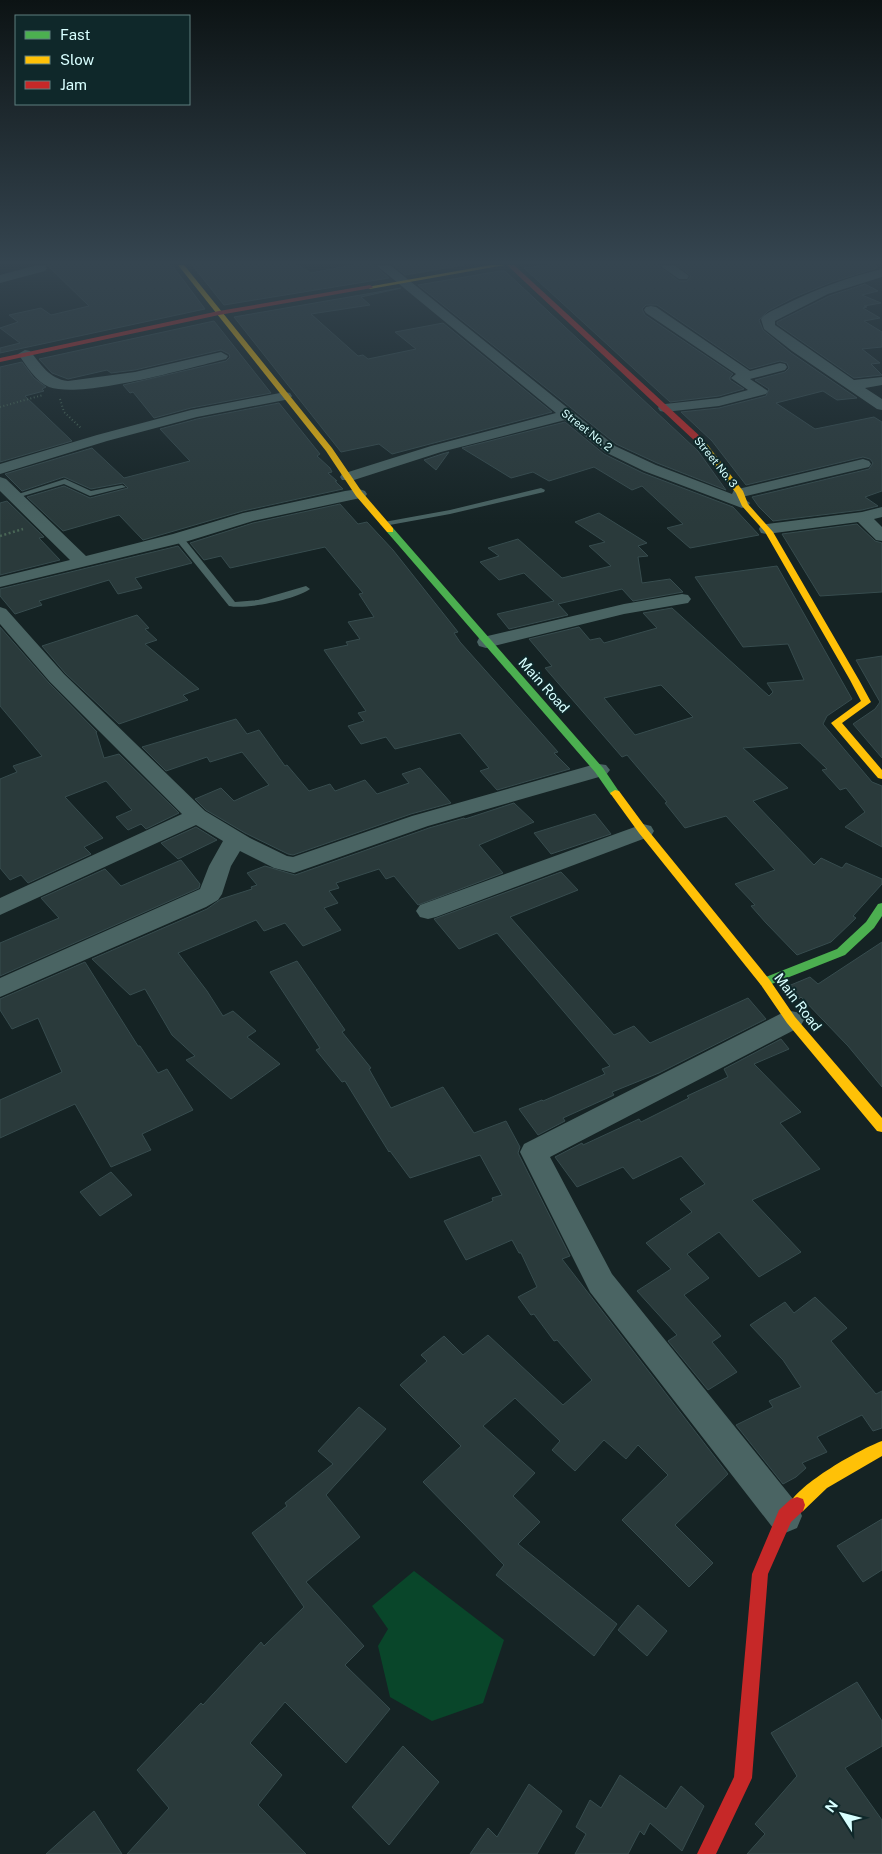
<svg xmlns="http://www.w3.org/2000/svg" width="882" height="1854" viewBox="0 0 882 1854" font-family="'Public Sans',sans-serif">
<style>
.water{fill:#09462a}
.building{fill:#2a3a3b;stroke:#374c4e;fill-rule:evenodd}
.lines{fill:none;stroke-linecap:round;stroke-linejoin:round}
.path-far1{stroke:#496656;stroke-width:2;stroke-dasharray:1 2.5;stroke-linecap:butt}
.path{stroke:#496656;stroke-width:2.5;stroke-dasharray:2 2.5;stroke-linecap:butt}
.lane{fill:#4a6463;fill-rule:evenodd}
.street{fill:#4a6463;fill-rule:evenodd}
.fast{fill:#4caf50;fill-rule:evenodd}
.slow{fill:#ffc107;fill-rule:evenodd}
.jam{fill:#c62828;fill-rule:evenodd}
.labels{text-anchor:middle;stroke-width:4;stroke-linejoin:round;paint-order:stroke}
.far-street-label{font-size:11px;fill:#d8ffff;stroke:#0f282a}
.street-label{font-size:14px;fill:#d8ffff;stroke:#0f282a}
</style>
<rect width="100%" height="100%" fill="#152324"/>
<polygon class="water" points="414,1571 504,1640 483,1703 432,1721 390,1697 378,1646 388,1629 372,1606"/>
<g class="building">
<polygon points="47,265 172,265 205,309 0,353 0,348 20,343 0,328 18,322 9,315 41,308 51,315 89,306"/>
<polygon points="192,265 298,265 311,273 352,265 374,265 389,278 224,305"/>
<polygon points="393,265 464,265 405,275"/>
<polygon points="548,265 657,265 679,281 687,281 691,276 677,265 876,265 877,268 832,282 795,297 768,311 759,320 763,330 791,353 857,398 837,400 823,391 776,403 815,429 874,417 882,422 882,491 865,497 878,506 862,510 773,521 759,507 752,497 869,469 873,463 870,459 863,457 746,485 712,441 681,412 719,408 766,396 769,389 755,380 785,372 789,368 787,363 780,361 750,369 657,305 646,305 642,309 645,315 733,374 730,377 730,380 744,389 719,396 670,402 524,268"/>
<polygon points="500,271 505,271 698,451 726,490 657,463 616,444 418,285"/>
<polygon points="865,284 878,291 862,295 881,303 864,306 867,307 863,308 880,318 864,321 882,332 882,347 862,349 880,363 871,364 882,375 854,378 777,324 777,322 829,296"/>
<polygon points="401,288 361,297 370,305 311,314 358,356 363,355 368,359 416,349 395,332 443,323 552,412 392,454 379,444 341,452 234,317"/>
<polygon points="214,321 271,393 191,408 154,418 133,392 130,393 123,385 226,361 230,357 229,354 221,350 135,370 111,373 107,370 68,379 52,373 39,359"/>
<polygon points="22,362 34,378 46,387 42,389 44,391 25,396 72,441 0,462 0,367"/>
<polygon points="279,403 320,454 317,456 330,468 332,472 328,473 337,481 335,481 343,489 243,511 143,540 119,515 63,531 27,497 64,486 90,498 128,488 123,483 91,489 64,477 22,491 5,474 92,448 124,478 190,461 160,429 197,419"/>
<polygon points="565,422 604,454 643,473 733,507 759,535 690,548 667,528 683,524 642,486 632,490 594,467 549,481 533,472 511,478 462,448"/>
<polygon points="449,452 436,470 424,460 442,454"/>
<polygon points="7,501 44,537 39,538 60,560 0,575 0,503"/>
<polygon points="340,504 358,524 367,522 393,550 458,632 454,633 460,642 558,752 554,753 570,769 497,790 480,771 489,768 460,733 395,749 386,737 361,744 348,726 364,721 358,713 366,711 324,650 348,645 346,642 360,639 348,622 374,617 359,594 363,593 325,547 230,568 221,556 204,560 190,543 253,523"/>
<polygon points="599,513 647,543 638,546 648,556 638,557 642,583 670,579 683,592 633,601 622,589 558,604 568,615 509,629 497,614 554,601 524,573 499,580 480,562 499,556 488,548 518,539 562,578 611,566 589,546 605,542 575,522"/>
<polygon points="857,524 875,541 882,543 882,592 820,596 782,534"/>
<polygon points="178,546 192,563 135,578 142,588 118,594 109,580 39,601 42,605 15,614 0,596 0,589"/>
<path d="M 777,566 L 852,699 L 827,716 L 823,724 L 872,782 L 882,786 L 882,847 L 845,827 L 865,812 L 846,788 L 840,790 L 822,770 L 827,769 L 800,743 L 743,748 L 788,788 L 753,801 L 814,865 L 821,858 L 842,868 L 846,863 L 882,879 L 882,884 L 853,916 L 856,918 L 831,942 L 797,955 L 766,923 L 751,906 L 755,905 L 735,884 L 775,870 L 726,816 L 685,828 L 665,803 L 667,802 L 627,755 L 622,757 L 545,668 L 552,666 L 529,639 L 579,627 L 590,640 L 600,638 L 604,643 L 657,628 L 643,613 L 672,608 L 769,696 L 773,692 L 767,683 L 804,680 L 788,644 L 743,647 L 695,577 ZM 661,685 L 693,717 L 635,735 L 604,698 Z"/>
<polygon points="137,615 149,628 145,629 157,640 145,644 199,689 183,695 188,700 119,724 65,673 42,646"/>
<polygon points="0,627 49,683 97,732 96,732 104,758 119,754 179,813 146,829 141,824 128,830 116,817 132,810 106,781 65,797 103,838 84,847 91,854 28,883 21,875 10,880 0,868 0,779 17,772 13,766 42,756 0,706"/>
<polygon points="882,656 882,758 853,724 875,709 880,702 856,660"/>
<polygon points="236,719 247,734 259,730 285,766 287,765 309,791 330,784 335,791 365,780 377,794 409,783 402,774 420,768 451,803 411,814 293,855 288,854 245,833 206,810 195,799 221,788 234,801 269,785 242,752 210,762 207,757 166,771 142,747"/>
<polygon points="514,803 534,822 479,845 503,873 418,905 394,876 386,879 379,869 336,883 339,888 329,891 338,903 324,908 341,930 303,946 285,923 264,931 256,920 178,953 207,991 223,1016 233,1011 256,1031 247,1037 280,1064 231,1099 186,1060 195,1056 172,1035 145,989 130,995 92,959 207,909 221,899 252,889 251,887 257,885 247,873 265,866 295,875 429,828 464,818 465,819"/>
<polygon points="595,814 611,834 551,854 534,833"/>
<polygon points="196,827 217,840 178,859 161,843"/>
<polygon points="181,860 200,884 199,888 0,976 0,943 59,918 41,898 105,869 121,886"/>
<polygon points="561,872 578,890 510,917 614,1035 634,1026 650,1043 748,998 766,1019 659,1073 612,1092 614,1095 563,1118 565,1121 538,1135 519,1109 542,1100 543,1101 605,1074 602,1069 610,1066 497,933 459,949 434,919"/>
<polygon points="882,942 882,1087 848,1046 801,997 799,999 786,987 810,977 818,984"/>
<polygon points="297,961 345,1030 342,1032 371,1068 369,1069 391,1108 443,1087 474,1133 506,1121 520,1147 518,1153 570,1256 562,1259 728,1474 675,1525 713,1563 689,1587 622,1520 668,1475 638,1445 626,1459 604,1440 575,1471 552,1450 560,1441 515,1398 483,1426 535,1473 513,1496 540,1522 518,1544 617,1624 594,1656 496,1575 504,1565 423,1482 461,1446 400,1385 427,1361 421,1355 444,1336 463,1355 488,1335 563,1405 592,1380 557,1340 554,1341 534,1314 531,1315 518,1297 537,1287 521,1253 519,1253 512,1240 466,1260 444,1221 493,1201 492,1198 502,1195 480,1155 410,1178 390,1151 389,1152 345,1081 342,1082 316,1050 320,1048 270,972"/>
<polygon points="85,962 138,1046 140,1046 158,1073 167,1069 193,1110 142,1134 151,1150 111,1167 75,1104 0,1138 0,1100 62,1072 38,1018 12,1029 0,1010 0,999"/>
<polygon points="781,1039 789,1049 754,1064 801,1112 780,1123 820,1169 752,1200 801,1252 759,1277 719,1232 687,1254 709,1278 684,1295 721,1336 712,1342 737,1372 708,1390 668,1341 677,1335 637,1291 671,1269 646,1243 692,1212 680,1199 705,1184 681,1156 633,1179 623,1167 577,1187 555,1157 582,1143 583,1145 639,1119 641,1122 689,1098 687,1096 728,1077 724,1069"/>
<polygon points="111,1172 132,1195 100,1216 80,1192"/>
<polygon points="815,1297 847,1328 831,1341 876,1394 882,1391 882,1428 873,1431 862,1415 817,1437 827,1452 802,1463 806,1468 796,1477 783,1484 736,1425 773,1407 769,1401 801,1387 783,1360 750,1325 785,1302 794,1313"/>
<polygon points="359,1407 386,1429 326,1495 360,1537 306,1582 364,1646 345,1665 390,1709 346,1763 285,1702 250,1743 282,1775 258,1805 306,1854 127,1854 169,1808 137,1770 201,1703 203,1705 261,1642 264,1646 304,1607 252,1533 287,1506 285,1503 333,1464 318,1451"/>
<polygon points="882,1519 882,1570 863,1582 837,1546"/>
<polygon points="638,1605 667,1631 647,1656 618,1630"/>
<polygon points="857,1682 882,1721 882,1746 845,1768 882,1820 882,1854 747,1854 765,1834 755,1824 797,1776 771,1733"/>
<polygon points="403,1746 439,1782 389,1845 352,1807"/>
<polygon points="620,1775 666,1809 681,1786 704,1806 682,1851 650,1823 644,1835 640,1831 628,1854 575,1854 586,1834 576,1827 590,1800 601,1808"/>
<polygon points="529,1784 562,1811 537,1854 470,1854 488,1828 497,1837"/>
<polygon points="94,1811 122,1854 46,1854"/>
</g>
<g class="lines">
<g class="path-far1">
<polyline points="60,399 64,412 82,429"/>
<polyline points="0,407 43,395"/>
</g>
<polyline class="path" points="0,536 23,529"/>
<g class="lane">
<polygon points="65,479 91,491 122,485 126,487 90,496 64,484 13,499 9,497"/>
<polygon points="541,488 545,490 544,492 450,514 384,526 380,524 384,522 450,510"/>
<path d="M 176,536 L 182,536 L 235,602 L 258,600 L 306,586 L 310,589 C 297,599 246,610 229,606 L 176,540 Z"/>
</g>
<g class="street">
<polygon points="38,265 45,265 47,268 45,271 0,283 0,275"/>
<polygon points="376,265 390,265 615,446 656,465 732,494 734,490 863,459 869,461 871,464 869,467 742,497 750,503 748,506 742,508 644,471 605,452 565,420 441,452 354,480 342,480 340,477 342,474 431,446 556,413"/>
<polygon points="659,265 674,265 689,276 687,279 679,279"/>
<path d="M 882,269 L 882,277 L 828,294 L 775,321 L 775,325 L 854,380 L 882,377 L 882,385 L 865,388 L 882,399 L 882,410 L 877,409 L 792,351 L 764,329 L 761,319 C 766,312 777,309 784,305 C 816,289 848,277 882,269 Z"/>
<polygon points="651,306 656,307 750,371 780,363 785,364 787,367 785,370 750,379 768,391 766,394 719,406 665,412 660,411 658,408 660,405 665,404 719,398 748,390 731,378 736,374 646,313 644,310 646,307"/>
<path d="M 25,350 L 30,351 C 41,364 49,379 68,381 L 135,372 L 221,352 L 228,356 L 226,359 C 188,368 83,399 49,387 C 36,382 26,365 18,354 Z"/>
<polygon points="285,392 290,393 292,396 290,399 197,417 107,441 0,474 0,464 97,435 191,410"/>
<polygon points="0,477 6,479 86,556 173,534 243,513 345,491 359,489 365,491 367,494 365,497 253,521 185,542 0,587 0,577 70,560 0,491"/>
<polygon points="882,507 882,517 874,519 882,527 882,541 876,540 858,522 767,534 761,533 759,529 761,525 767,524 862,512"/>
<polygon points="682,594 688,595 691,599 688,603 624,614 486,648 479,646 477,642 479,638 624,604"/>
<polygon points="0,607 6,609 64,674 205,811 250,838 287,856 293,857 412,816 592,765 599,764 606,765 610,770 606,775 428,826 294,873 274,868 240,851 231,866 222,894 218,900 206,907 0,997 0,978 200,889 209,866 223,841 196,825 0,915 0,898 182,814 50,682 0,624"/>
<polygon points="643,824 651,826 654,831 651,836 436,917 428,919 420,917 416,911 420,905"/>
<polygon points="791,1011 800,1013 804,1020 800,1027 550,1157 612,1274 797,1504 802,1516 797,1528 785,1533 773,1528 590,1292 520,1152 524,1144 782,1013"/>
</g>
<g class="fast">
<polygon points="387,528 393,528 603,768 620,793 619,795 611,795 595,772 387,532"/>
<polygon points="882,903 882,916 874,928 845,955 769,985 761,985 759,982 761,979 837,949 866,922 878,904"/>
</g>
<g class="slow">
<polygon points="178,265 184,265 332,448 362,492 393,528 393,532 387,532 356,496 326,451"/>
<polygon points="491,265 505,265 370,289 367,287"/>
<polygon points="697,439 703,439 743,491 748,504 773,532 859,680 871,702 842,723 882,770 882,779 878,778 831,723 861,701 850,680 765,532 742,506 736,493 697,443"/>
<polygon points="615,790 619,791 647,829 769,979 795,1017 882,1118 882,1132 877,1131 787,1023 761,985 639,833 610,793"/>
<path d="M 882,1441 L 882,1456 L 827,1488 L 803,1511 L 797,1513 L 791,1511 L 789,1505 C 798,1484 860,1449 882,1441 Z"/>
</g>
<g class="jam">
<polygon points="507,265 514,265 703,439 703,443 697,443"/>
<polygon points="370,285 373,287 372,288 219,315 0,362 0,358 219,311"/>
<polygon points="797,1497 803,1499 805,1505 803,1511 791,1522 768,1574 752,1778 716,1854 697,1854 734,1777 752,1574 779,1510 791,1499"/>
</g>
</g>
<linearGradient id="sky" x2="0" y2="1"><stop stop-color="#0c1314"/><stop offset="0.5" stop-color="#354550"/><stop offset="1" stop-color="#354550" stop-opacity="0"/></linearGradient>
<rect width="882" height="525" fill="url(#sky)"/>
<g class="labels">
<g class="far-street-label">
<text transform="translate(587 430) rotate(38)" y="4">Street No. 2</text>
<text transform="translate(716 462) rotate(51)" y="4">Street No. 3</text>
</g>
<g class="street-label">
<text transform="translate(544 685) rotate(48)" y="5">Main Road</text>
<text transform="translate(798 1002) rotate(53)" y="5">Main Road</text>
</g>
</g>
<rect x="15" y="15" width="175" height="90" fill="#0f282a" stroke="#5f7e7f"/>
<rect x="25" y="31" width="25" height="8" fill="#4caf50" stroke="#5f7e7f"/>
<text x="60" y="40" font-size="15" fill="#d8ffff">Fast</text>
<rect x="25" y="56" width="25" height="8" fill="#ffc107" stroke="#5f7e7f"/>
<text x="60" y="65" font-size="15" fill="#d8ffff">Slow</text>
<rect x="25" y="81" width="25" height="8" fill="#c62828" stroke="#5f7e7f"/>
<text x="60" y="90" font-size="15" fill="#d8ffff">Jam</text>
<g transform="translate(842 1814) rotate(306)" stroke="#0f282a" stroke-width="4" paint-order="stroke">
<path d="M0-4L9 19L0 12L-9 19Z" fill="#d8ffff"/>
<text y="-8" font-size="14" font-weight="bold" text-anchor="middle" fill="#d8ffff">N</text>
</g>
</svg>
